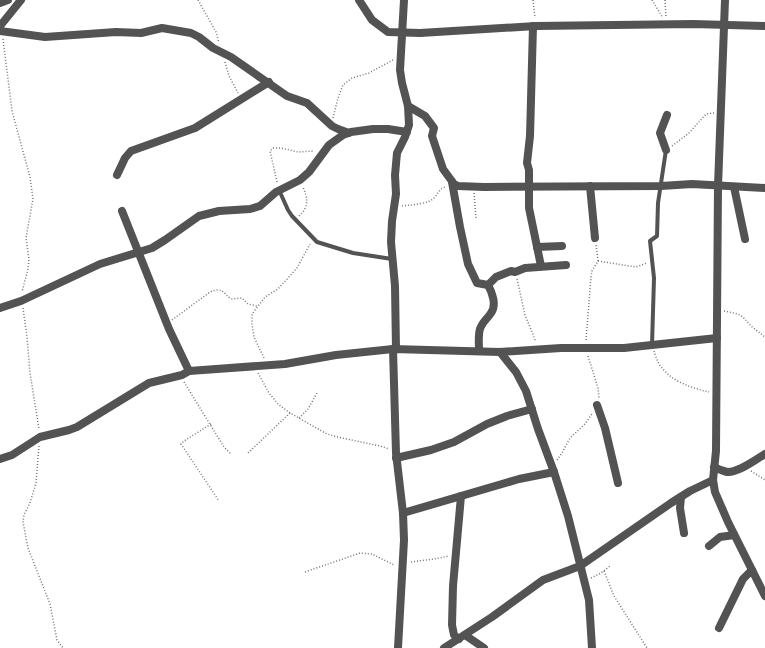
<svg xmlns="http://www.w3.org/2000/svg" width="765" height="648" viewBox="0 0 765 648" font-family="'PT Sans Narrow',sans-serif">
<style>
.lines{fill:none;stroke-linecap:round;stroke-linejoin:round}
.path{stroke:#757575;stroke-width:1.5;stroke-dasharray:1 2;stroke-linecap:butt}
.service{stroke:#535353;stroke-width:4}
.minor{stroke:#535353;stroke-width:8}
</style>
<rect width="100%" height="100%" fill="#fff"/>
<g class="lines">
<g class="path">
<polyline points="198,0 216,32 219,43"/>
<polyline points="533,0 535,18"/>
<polyline points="652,0 663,18"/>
<polyline points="665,0 666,17"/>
<polyline points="3,39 12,111 30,177 33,199 26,238 29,259 28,269 22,292"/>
<polyline points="225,62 229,76 238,93"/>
<polyline points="333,118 338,98 343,85 352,78 369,73 393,60"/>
<polyline points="672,146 689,133 706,114 714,113"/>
<polyline points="277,182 270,151 273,148 281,148 298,152 314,151"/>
<polyline points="474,193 476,218"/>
<path d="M 402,206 C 410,205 429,204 434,198 C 438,194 439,189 445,187"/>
<path d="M 299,216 C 309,207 308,199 303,187"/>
<polyline points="598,261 636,267 647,263"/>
<polyline points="517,279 525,315 536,342"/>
<polyline points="23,308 27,337 30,373 39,429"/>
<polyline points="724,311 738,314 743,317 751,326 765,337"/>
<path d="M 172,320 L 210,292 C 223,287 222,292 231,299 L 242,298 L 248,304 L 257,306"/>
<polyline points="586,340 591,277 592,271 598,261 596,244"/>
<path d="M 654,351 C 656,357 658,364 662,368 C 673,382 692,388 709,392"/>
<polyline points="588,356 598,388 599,398"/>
<polyline points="264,358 254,337 252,324 252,314 265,297 278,289 297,268 310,244"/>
<polyline points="258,373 269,393 278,404 290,413 327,434 342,438 380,446 389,449"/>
<polyline points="184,382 224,447 231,454"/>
<polyline points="299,418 308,409 317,393"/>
<polyline points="211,424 184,441 181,444 219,501"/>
<polyline points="39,446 36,483 30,503 24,515 23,522 28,548 50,604 57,640 63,648"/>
<polyline points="248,453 290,413"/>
<polyline points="557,460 562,453 570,438 585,424 592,414"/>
<polyline points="751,471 765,480"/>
<polyline points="411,562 434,559 449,556"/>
<polyline points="604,571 614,596 647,648"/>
<polyline points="305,572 360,553 372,554 394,565"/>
<polyline points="591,578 601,573 610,566"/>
</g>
<g class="service">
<polyline points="279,190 288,210 292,216 317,242 353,253 392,259"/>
<polyline points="652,345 654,278 650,241 657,236 658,203 666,150"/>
</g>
<g class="minor">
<polyline points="359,0 372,20 388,32 420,33 536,26 693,24 765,26"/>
<polyline points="725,0 718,186 716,451 713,480 715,492 728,522 765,596"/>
<polyline points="0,3 8,0"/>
<polyline points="0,26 21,0"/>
<polyline points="533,26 530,136 527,163 529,170 529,208 541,266"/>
<polyline points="0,31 45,37 116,32 141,33 162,28 191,33 199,37 213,48 231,57 287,96 307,103 332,126 338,129 349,133"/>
<polyline points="408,106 425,116 434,128 432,136 443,169 454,184 458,186 484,187 661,186 692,184 765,188"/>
<polyline points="666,150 660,133 667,115"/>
<polyline points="117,175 125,158 131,151 195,128 269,82"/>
<path d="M 452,182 L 460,227 L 468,264 L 477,283 L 488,285 C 492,292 497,305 491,313 C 488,318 482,322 480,329 C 478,335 479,344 479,351"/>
<polyline points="590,186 595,238"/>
<polyline points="734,187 745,239"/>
<polyline points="122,211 169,329 189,371"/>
<polyline points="537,247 562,246"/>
<polyline points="488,285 496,277 511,271 515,272 525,268 566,265"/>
<polyline points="0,308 21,301 100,264 152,248 165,240 199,216 219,211 250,209 260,206 276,192 300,180 309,172 329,145 343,135 351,132 373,129 388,129 407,132"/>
<polyline points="393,349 396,453 403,513 404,540 398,648"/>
<polyline points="396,349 395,286 391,242 392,221 396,194 395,175 397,153 405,137 409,125 408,106 402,83 400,70 404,0"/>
<polyline points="500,352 516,372 526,391 538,429 554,472 568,516 589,600 592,648"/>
<polyline points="597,405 605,428 618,483"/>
<polyline points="396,458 431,450 454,442 487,424 507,416 532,409"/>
<polyline points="0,459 12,455 40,437 69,430 77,427 149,383 182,375 189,371 285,364 336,355 393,349 500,352 561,348 624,348 717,338"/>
<path d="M 714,467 C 718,469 723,471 727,472 C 738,473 755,460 765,454"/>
<polyline points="681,497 680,508 684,533"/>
<polyline points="403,513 519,479 554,472"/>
<polyline points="709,546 720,537 734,535"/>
<polyline points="719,628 743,579 752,570"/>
<polyline points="465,635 484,648"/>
<polyline points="459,639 454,635 452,625 453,586 461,496"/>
<polyline points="444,648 492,617 543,580 580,566 671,503 690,491 713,480"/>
</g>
</g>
</svg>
